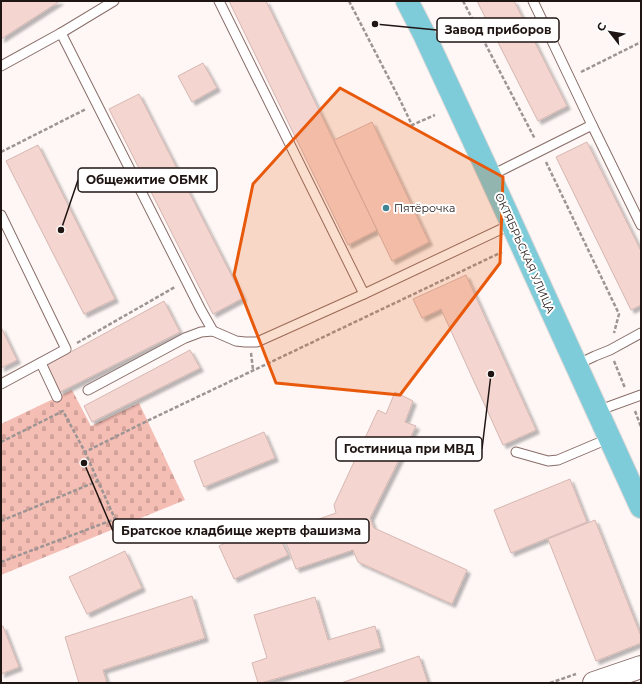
<svg xmlns="http://www.w3.org/2000/svg" width="642" height="684" viewBox="0 0 642 684" font-family="Montserrat,sans-serif">
<style>
.cemetery{fill:url(#cemetery-stones)}
.building{fill:#f5d5cf;stroke:#d6b7b2;filter:url(#shadow)}
.lines{fill:none;stroke-linecap:round;stroke-linejoin:round}
.service-casing{stroke:#896d68;stroke-width:11}
.tertiary-casing{stroke:#896d68;stroke-width:24}
.primary-casing{stroke:#d7d5d5;stroke-width:24}
.path{stroke:#9d9594;stroke-width:2.5;stroke-dasharray:4 2;stroke-linecap:butt}
.service{stroke:#fff;stroke-width:9}
.tertiary{stroke:#fff;stroke-width:22}
.primary{stroke:#7eccda;stroke-width:22}
.marked{fill:#e8590c;fill-opacity:0.2;stroke:#e8590c;stroke-width:3;stroke-linejoin:round}
.poi-dot{fill:#408392;stroke:#fff;stroke-width:1.5}
.labels{text-anchor:middle;stroke-width:4;stroke-linejoin:round;paint-order:stroke}
.poi-label{font-size:11px;fill:#1f1513;stroke:#fff;text-anchor:start}
.street-label{font-size:11px;fill:#1f1513;stroke:#fff}
.leader{fill:none;stroke:#1f1513;stroke-width:1.5}
.callout-dot{fill:#1f1513;stroke:#fff;stroke-width:1.5}
.callout{fill:#fff;stroke:#1f1513;stroke-width:1.5}
.callout-label{font-size:12px;text-anchor:middle;font-weight:bold;fill:#1f1513}
</style>
<defs>
<pattern id="cemetery-stones" width="16" height="16" patternUnits="userSpaceOnUse"><rect width="16" height="16" fill="#f5beb4"/><path d="M2 7V4a2 2 0 0 1 4 0v3zM10 15v-3a2 2 0 0 1 4 0v3z" fill="#d2a29a"/></pattern>
<filter id="shadow"><feDropShadow dx="3.5" dy="3.5" stdDeviation="1" flood-color="#0004"/></filter>
</defs>
<rect width="100%" height="100%" fill="#fef7f6"/>
<polygon class="cemetery" points="72,390 91,426 139,403 185,500 1,575 1,424"/>
<g class="building">
<polygon points="1,1 60,1 1,39"/>
<polygon points="229,1 266,1 377,230 348,245"/>
<polygon points="477,1 514,1 567,106 538,121"/>
<polygon points="203,63 217,88 192,102 178,76"/>
<polygon points="139,94 243,298 213,314 109,109"/>
<polygon points="372,122 429,242 392,261 334,140"/>
<polygon points="587,142 641,251 641,305 631,310 556,157"/>
<polygon points="38,145 115,299 84,314 6,161"/>
<polygon points="466,275 536,430 503,445 441,309 422,318 413,299"/>
<polygon points="164,301 180,332 60,392 47,365"/>
<polygon points="1,327 17,360 1,368"/>
<polygon points="190,350 200,368 92,422 84,406"/>
<polygon points="395,392 413,401 405,422 416,426 370,518 374,528 467,570 452,604 358,562 353,550 296,569 282,532 336,513 334,505 378,410 386,414"/>
<polygon points="264,432 275,458 204,487 194,461"/>
<polygon points="570,479 587,522 511,553 494,510"/>
<polygon points="595,520 641,636 641,643 596,661 548,539"/>
<polygon points="272,521 288,555 234,579 219,546"/>
<polygon points="125,551 142,588 87,614 69,577"/>
<polygon points="192,596 205,638 103,670 107,683 79,683 65,637"/>
<polygon points="315,597 328,640 375,626 381,648 261,683 258,683 252,663 267,658 254,615"/>
<polygon points="3,626 19,667 1,674 1,627"/>
<polygon points="419,656 428,683 341,683"/>
</g>
<g class="lines">
<g class="service-casing">
<g id="service">
<polyline points="219,1 364,294 512,224"/>
<polyline points="61,33 201,310 213,331"/>
<polyline points="1,66 61,33 114,1"/>
<polyline points="592,125 641,225"/>
<polyline points="490,176 592,125 533,1"/>
<polyline points="1,215 66,349 1,384"/>
<polyline points="41,363 57,397"/>
<polyline points="576,365 595,356 610,350 641,333"/>
<polyline points="88,390 185,338 201,332 213,331 236,341 245,342 257,342 364,294"/>
<polyline points="597,411 641,395"/>
<polyline points="516,452 548,461 558,460 610,438"/>
</g>
</g>
<g class="tertiary-casing">
<polyline id="tertiary" points="594,683 641,667"/>
</g>
<g class="primary-casing">
<polyline id="primary" points="407,1 424,34 490,176 641,507"/>
</g>
<g class="path">
<polyline points="349,1 401,102 412,125 435,115"/>
<polyline points="463,1 535,139"/>
<polyline points="581,72 641,42"/>
<polyline points="1,152 86,109"/>
<polyline points="546,162 619,314 614,333"/>
<polyline points="77,343 175,287"/>
<polyline points="251,353 253,370"/>
<polyline points="614,361 625,388"/>
<polyline points="635,411 641,427"/>
<polyline points="1,442 63,411 85,452 147,421 502,252"/>
<polyline points="1,521 98,481"/>
<polyline points="1,562 115,519 85,452"/>
<polyline points="550,683 576,674"/>
</g>
<use href="#service" class="service"/>
<use href="#tertiary" class="tertiary"/>
<use href="#primary" class="primary"/>
</g>
<path class="marked" d="M 340,88 L 503,177 L 500,263 L 400,395 L 276,383 L 234,275 L 253,184 Z"/>
<circle class="poi-dot" cx="386" cy="208" r="4"/>
<g class="labels">
<g class="poi-label">
<text x="394" y="212">Пятёрочка</text>
</g>
<g class="street-label">
<text transform="translate(525 253) rotate(66)" y="4">ОКТЯБРЬСКАЯ УЛИЦА</text>
</g>
</g>
<path class="leader" d="M375 24L437 30M61 230L78 180M491 374L482 449M84 463L113 531"/>
<g class="callout-dot">
<circle cx="375" cy="24" r="4"/>
<circle cx="61" cy="230" r="4"/>
<circle cx="491" cy="374" r="4"/>
<circle cx="84" cy="463" r="4"/>
</g>
<g class="callout">
<rect x="437" y="18" width="122" height="24" rx="4"/>
<rect x="78" y="168" width="139" height="24" rx="4"/>
<rect x="336" y="437" width="146" height="24" rx="4"/>
<rect x="113" y="519" width="256" height="24" rx="4"/>
</g>
<g class="callout-label">
<text x="498" y="34">Завод приборов</text>
<text x="147" y="184">Общежитие ОБМК</text>
<text x="409" y="453">Гостиница при МВД</text>
<text x="241" y="535">Братское кладбище жертв фашизма</text>
</g>
<rect width="642" height="684" fill="none" stroke="#1f1513" stroke-width="4"/>
<g transform="translate(610 32) rotate(301)" stroke="#ffffff" stroke-width="3" paint-order="stroke">
<path d="M0-3L7 15L0 10L-7 15Z" fill="#1f1513"/>
<text y="-6" font-size="11" font-weight="bold" text-anchor="middle" fill="#1f1513">С</text>
</g>
</svg>
